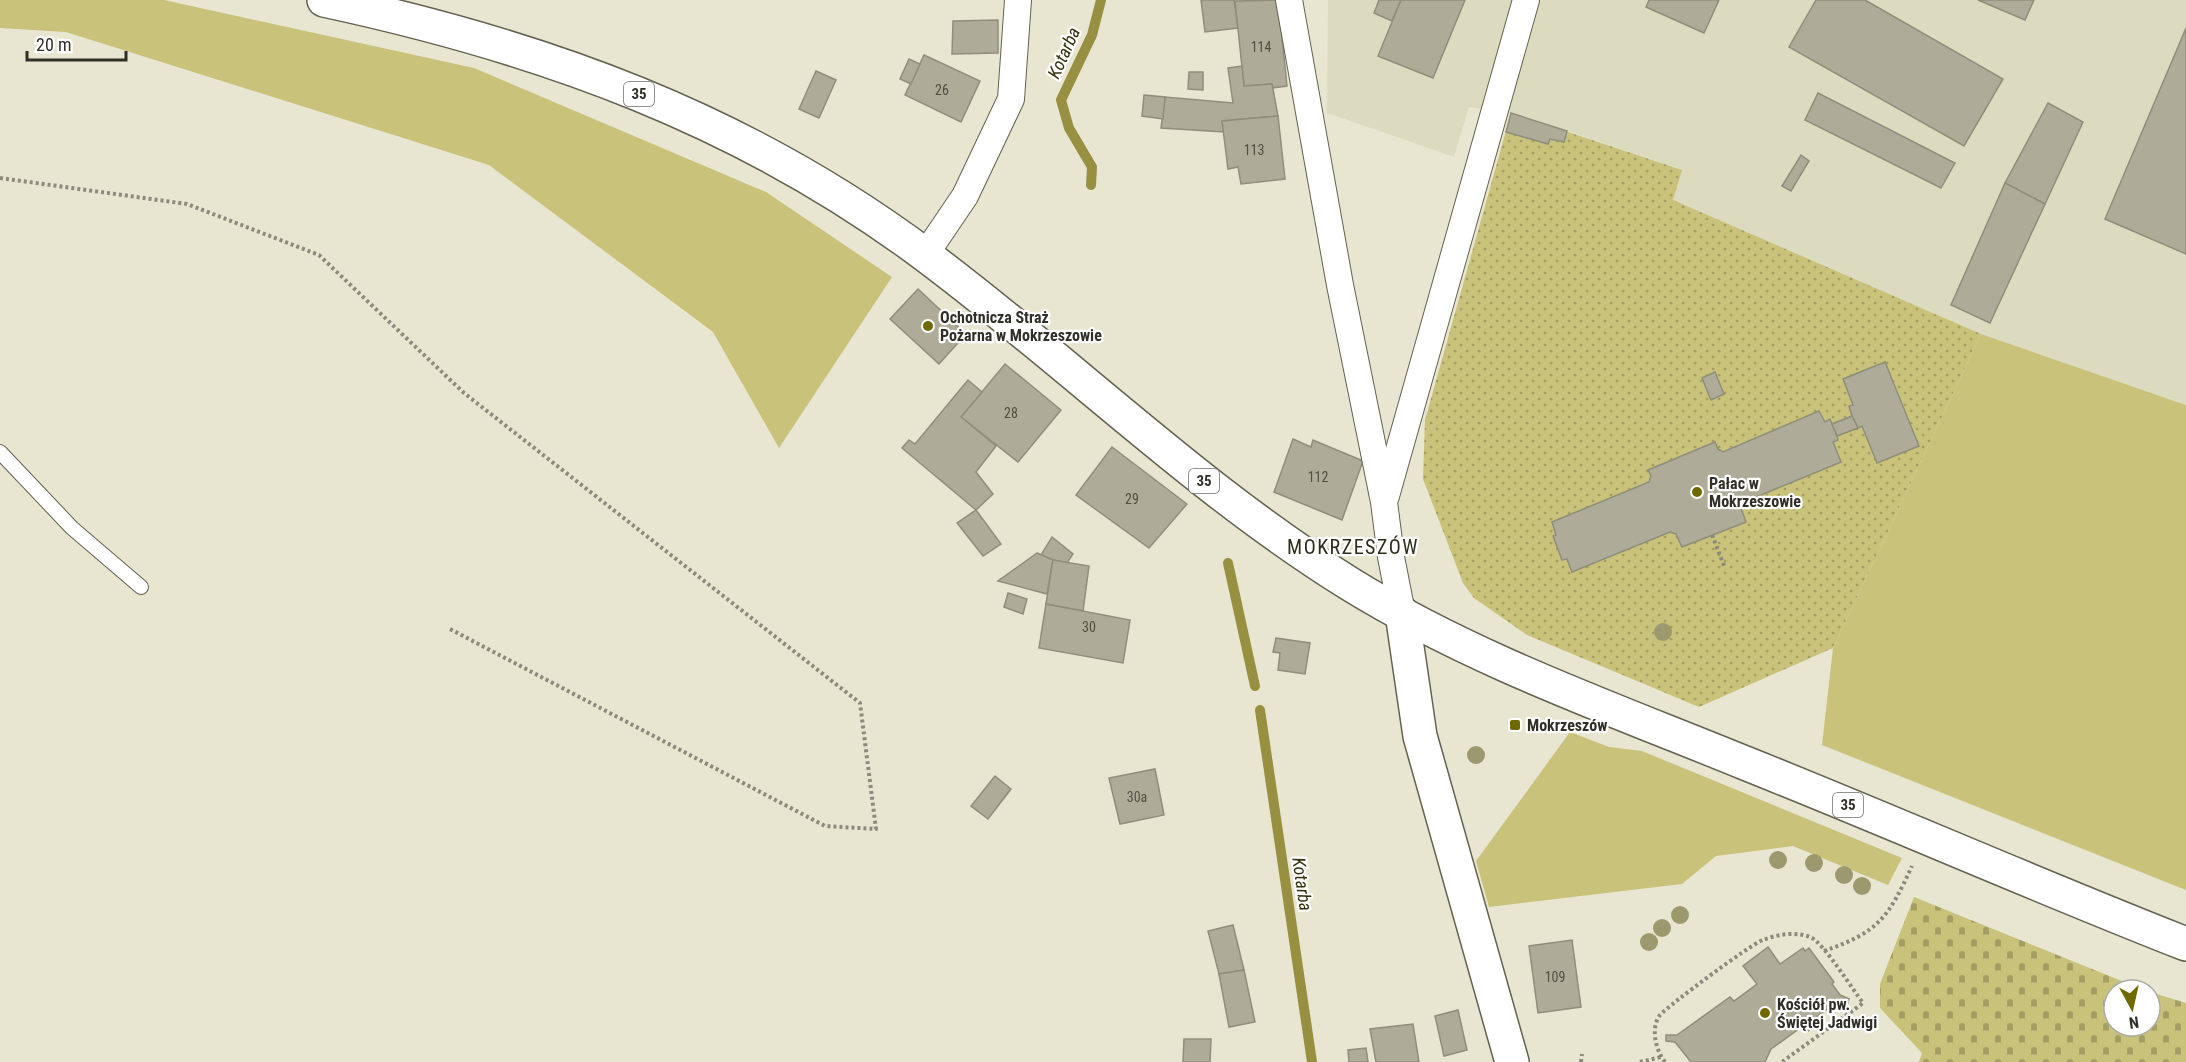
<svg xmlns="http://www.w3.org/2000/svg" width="2186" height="1062" viewBox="0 0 2186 1062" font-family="'Roboto Condensed',sans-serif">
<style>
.built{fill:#dddbbf}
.grass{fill:#c8c27a}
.cemetery{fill:url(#cemetery-stones)}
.park{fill:url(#park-dots)}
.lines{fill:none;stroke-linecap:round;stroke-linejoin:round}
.stream{stroke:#969040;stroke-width:10}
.building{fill:#aeac98;stroke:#8f8e7a;stroke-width:1.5}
.lane-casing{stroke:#63614f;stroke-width:16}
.street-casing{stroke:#63614f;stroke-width:28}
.secondary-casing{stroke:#63614f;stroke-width:36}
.primary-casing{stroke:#63614f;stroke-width:36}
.path{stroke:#8c8a7c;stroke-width:4;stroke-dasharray:3 3;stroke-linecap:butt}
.lane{stroke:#fff;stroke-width:14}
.street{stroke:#fff;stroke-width:26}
.secondary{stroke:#fff;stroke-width:33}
.primary{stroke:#fff;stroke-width:33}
.tree{fill:#9d996f}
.poi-dot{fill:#706800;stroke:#fff;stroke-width:2}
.labels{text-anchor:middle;stroke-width:4.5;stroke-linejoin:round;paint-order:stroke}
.number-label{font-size:14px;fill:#504e43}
.shield{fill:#fff;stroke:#6e6d68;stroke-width:1.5}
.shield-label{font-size:15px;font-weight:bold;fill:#302f27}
.poi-label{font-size:16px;font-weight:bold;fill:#302f27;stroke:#fff;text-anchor:start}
.water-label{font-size:18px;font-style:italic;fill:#33300c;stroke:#fff}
.quarter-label{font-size:20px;letter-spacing:1.5px;fill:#2e2d1c;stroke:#fff}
</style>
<defs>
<pattern id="cemetery-stones" width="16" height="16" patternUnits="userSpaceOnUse" patternTransform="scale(1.5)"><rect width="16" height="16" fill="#c8c27a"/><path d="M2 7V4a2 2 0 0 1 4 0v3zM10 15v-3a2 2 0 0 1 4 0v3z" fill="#a39e64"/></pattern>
<pattern id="park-dots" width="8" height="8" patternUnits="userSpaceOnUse" patternTransform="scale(1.5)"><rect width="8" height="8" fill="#c8c27a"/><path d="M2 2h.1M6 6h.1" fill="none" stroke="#a39e64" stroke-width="1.8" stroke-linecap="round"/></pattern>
</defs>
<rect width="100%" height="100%" fill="#e8e6d1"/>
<polygon class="built" points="1328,0 2186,0 2186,405 1981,334 1672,200 1682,170 1567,131 1511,113 1469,107 1454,157 1327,113"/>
<g class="grass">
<polygon points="0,0 164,0 474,68 766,192 892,277 779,448 713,332 489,165 66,32 0,28"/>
<polygon points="1981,334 2186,405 2186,890 1822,745 1833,648"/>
<polygon points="1570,732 1609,747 1642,751 1902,858 1888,885 1793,846 1716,856 1682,884 1489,907 1476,861"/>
</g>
<polygon class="cemetery" points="1914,897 2144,990 2114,990 2114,1026 2150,1026 2150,992 2186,1003 2186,1062 1919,1062 1922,1053 1880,1008 1880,984"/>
<polygon class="park" points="1511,113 1682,170 1673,200 1981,334 1833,648 1699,707 1527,635 1474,598 1463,583 1423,479 1425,420"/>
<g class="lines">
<g class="stream">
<polyline points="1091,185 1092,167 1069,128 1061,100 1092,35 1101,0"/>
<polyline points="1228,563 1255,686"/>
<polyline points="1260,710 1312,1062"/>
</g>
</g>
<g class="building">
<polygon points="1201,0 1234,0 1238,28 1205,32"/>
<polygon points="1278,0 1287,86 1273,88 1272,84 1244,86 1235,1"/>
<polygon points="1379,0 1401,0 1392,21 1374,13"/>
<polygon points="1401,0 1465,0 1433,78 1378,56"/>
<polygon points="1649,0 1719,0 1704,33 1646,7"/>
<polygon points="1816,0 1865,0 2003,79 1964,146 1789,47"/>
<polygon points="1978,0 2034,0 2025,20"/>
<polygon points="998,20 998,53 952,54 953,21"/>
<polygon points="2186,28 2186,254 2105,219"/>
<polygon points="924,55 980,81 961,122 905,95"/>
<polygon points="909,59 920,64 911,84 900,79"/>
<polygon points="1242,66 1244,86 1272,84 1278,116 1222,121 1224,132 1161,128 1165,97 1233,103 1228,68"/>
<polygon points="816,71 836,80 819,118 799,109"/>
<polygon points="1189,72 1203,72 1203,90 1188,89"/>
<polygon points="1818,93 1955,163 1941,188 1805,120"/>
<polygon points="1144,95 1165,97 1163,119 1142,116"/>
<polygon points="2048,103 2083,122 2045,204 2005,183"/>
<polygon points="1511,113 1567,131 1564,142 1550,139 1548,144 1506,132"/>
<polygon points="1278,116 1285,179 1241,184 1238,167 1228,169 1222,121"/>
<polygon points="1801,155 1809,161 1791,191 1782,186"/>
<polygon points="2005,183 2045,204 1990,323 1951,305"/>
<polygon points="918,289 966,334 939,364 890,319"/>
<polygon points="1885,362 1919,446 1877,463 1862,426 1858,428 1852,416 1849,406 1853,405 1843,379"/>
<polygon points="1005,364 1061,410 1018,462 961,417"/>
<polygon points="1715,372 1724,394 1711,400 1702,378"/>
<polygon points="968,380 982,392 961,417 996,446 976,472 993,494 976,510 902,448 909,440 915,444"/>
<polygon points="1819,411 1825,422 1830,419 1837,436 1838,440 1833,442 1841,462 1744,502 1741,508 1746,522 1682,547 1676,534 1670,532 1572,572 1567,559 1562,560 1553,536 1556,535 1552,522 1649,482 1651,476 1648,470 1715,442 1718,449 1723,452"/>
<polygon points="1852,416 1858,428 1837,436 1832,424"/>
<polygon points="1293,439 1311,447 1313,440 1363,461 1342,520 1274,492"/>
<polygon points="1112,447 1187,504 1149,548 1076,495"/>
<polygon points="976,510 1001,544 983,556 957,523"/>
<polygon points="1052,537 1073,554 1067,563 1049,560 1041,555"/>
<polygon points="1037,553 1053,560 1047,594 998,581"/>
<polygon points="1053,560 1089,566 1083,611 1046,604"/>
<polygon points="1008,593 1027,599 1023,614 1004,607"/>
<polygon points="1046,604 1130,620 1123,663 1039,648"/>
<polygon points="1276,638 1310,643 1305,674 1278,670 1280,653 1273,652"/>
<polygon points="1155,769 1164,815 1120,824 1109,778"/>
<polygon points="995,776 1011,789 988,819 971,806"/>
<polygon points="1233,925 1244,970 1219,974 1208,931"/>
<polygon points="1572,940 1581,1007 1538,1013 1529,946"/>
<polygon points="1768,947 1780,964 1803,948 1805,951 1809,948 1834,982 1832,984 1840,995 1849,999 1848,1003 1840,1000 1808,1023 1812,1028 1808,1031 1803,1026 1771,1049 1765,1062 1691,1062 1675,1042 1666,1041 1666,1035 1677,1035 1730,997 1734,1001 1757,984 1743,966"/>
<polygon points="1244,970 1255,1022 1229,1027 1219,974"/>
<polygon points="1458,1010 1467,1050 1444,1056 1435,1016"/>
<polygon points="1413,1024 1419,1062 1376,1062 1370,1029"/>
<polygon points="1184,1039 1211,1039 1210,1062 1183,1062"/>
<polygon points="1366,1048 1368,1062 1349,1062 1348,1050"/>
</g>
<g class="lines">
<g class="lane-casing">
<polyline id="lane" points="0,452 72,528 141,587"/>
</g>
<g class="street-casing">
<g id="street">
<polyline points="1289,0 1340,285 1384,502 1391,557 1402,613"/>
<polyline points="925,255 965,196 1011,99 1018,0"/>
<polyline points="1386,496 1526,0"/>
</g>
</g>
<g class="secondary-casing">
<polyline id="secondary" points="1402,613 1420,736 1512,1062"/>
</g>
<g class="primary-casing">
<path id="primary" d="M 324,0 C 543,47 743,119 924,254 C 1068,361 1197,489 1350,584 C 1473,660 1613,709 1745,763 C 1893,822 2038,886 2186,944"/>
</g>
<g class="path">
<polyline points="0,178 187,204 319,255 464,393 860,703 876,829 825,826 448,628"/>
<polyline points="1712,535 1725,568"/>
<path d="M 1824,951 C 1879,932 1888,918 1912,866"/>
<polyline points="1581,1062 1582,1054"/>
<polyline points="1640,1062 1661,1057"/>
<path d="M 1665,1062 C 1656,1051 1650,1028 1660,1015 C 1669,1005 1751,944 1763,940 C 1778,934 1798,931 1812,938 C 1824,944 1853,990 1863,1003 L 1782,1062"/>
</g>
<use href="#lane" class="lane"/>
<use href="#street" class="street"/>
<use href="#secondary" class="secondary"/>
<use href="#primary" class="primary"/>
</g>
<g class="tree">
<circle cx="1663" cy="632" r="9"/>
<circle cx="1476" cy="755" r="9"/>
<circle cx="1778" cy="860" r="9"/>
<circle cx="1814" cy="863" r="9"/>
<circle cx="1844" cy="875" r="9"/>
<circle cx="1862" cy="886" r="9"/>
<circle cx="1680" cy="915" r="9"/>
<circle cx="1662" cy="928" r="9"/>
<circle cx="1649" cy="942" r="9"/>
</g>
<g class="poi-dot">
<circle cx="928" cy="326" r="6"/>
<circle cx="1697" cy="492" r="6"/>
<rect x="1509" y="719" width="12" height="12" rx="3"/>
<circle cx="1765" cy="1013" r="6"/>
</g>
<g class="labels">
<g class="number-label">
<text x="1261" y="52">114</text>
<text x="942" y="95">26</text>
<text x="1254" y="155">113</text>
<text x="1011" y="418">28</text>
<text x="1318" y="482">112</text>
<text x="1132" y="504">29</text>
<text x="1089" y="632">30</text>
<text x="1137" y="802">30a</text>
<text x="1555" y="982">109</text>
</g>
<g class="shield">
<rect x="624" y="82" width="30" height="24" rx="4.5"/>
<rect x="1189" y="469" width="30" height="24" rx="4.5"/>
<rect x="1833" y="793" width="30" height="24" rx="4.5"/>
</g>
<g class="shield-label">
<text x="639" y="99">35</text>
<text x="1204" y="486">35</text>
<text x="1848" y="810">35</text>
</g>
<g class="poi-label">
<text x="940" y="323">Ochotnicza Straż<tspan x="940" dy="18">Pożarna w Mokrzeszowie</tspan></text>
<text x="1709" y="489">Pałac w<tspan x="1709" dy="18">Mokrzeszowie</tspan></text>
<text x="1527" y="731">Mokrzeszów</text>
<text x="1777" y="1010">Kościół pw.<tspan x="1777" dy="18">Świętej Jadwigi</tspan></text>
</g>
<g class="water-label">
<text transform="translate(1064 53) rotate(-66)" y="6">Kotarba</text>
<text transform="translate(1302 884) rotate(82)" y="6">Kotarba</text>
</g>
<g class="quarter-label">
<text x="1353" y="554">MOKRZESZÓW</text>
</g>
</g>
<g transform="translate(2132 1008) rotate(172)"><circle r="28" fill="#ffffff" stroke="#acaca9" stroke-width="1.5"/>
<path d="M0-4.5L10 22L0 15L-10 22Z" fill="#706800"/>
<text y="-9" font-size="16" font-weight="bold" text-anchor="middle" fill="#302f27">N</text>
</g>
<path d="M27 51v9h99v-9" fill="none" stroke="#302f27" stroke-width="3"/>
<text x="36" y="51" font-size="18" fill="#302f27" stroke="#ffffff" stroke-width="4.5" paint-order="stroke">20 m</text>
</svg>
